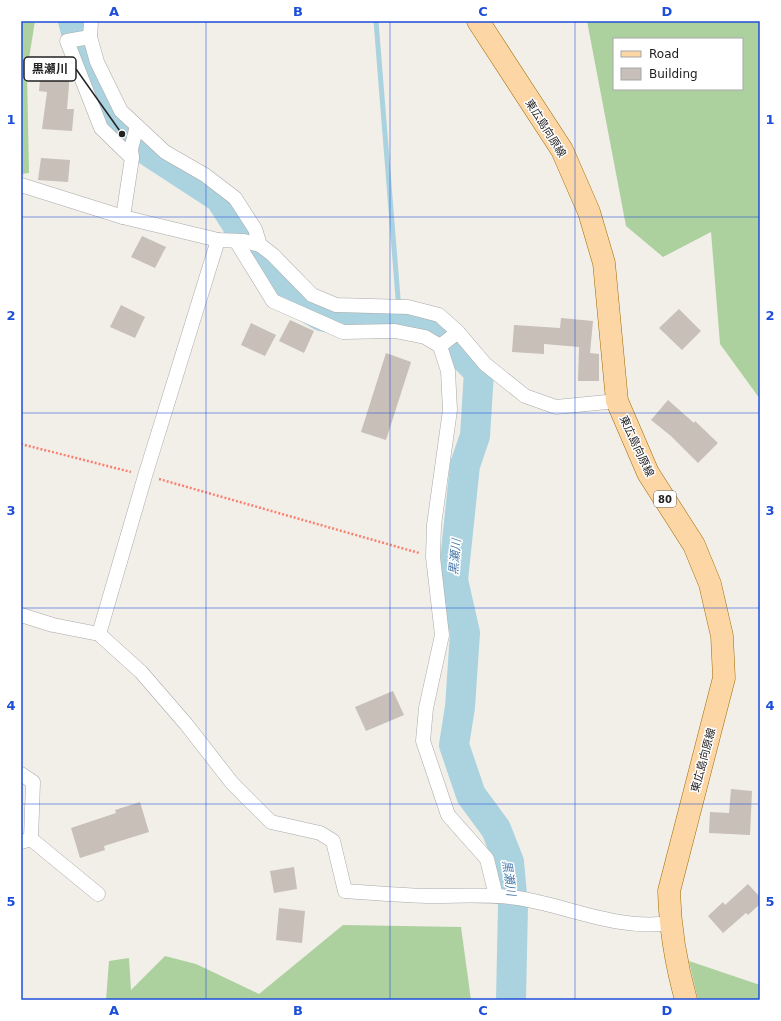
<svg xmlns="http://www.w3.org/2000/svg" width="781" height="1021" viewBox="0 0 781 1021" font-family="'DejaVu Sans','Noto Sans JP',sans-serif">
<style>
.forest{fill:#add19e;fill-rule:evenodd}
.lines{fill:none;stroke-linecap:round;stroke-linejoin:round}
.stream{stroke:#aad3df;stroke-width:5}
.river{stroke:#aad3df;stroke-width:30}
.building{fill:#c7bfb8}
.street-casing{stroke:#a9a9a9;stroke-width:15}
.primary-casing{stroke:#a06b00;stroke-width:23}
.path{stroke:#fa8072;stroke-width:2.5;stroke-dasharray:2 2;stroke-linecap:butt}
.street{stroke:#fff;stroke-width:14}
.primary{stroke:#fcd6a4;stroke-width:22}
.grid{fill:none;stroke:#1d4ed8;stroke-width:1;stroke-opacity:0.55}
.labels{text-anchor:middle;stroke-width:3;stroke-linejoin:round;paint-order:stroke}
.shield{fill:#fff;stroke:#646464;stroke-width:1}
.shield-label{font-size:10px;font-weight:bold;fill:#222}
.street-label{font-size:11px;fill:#222;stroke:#fff}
.water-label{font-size:12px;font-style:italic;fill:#4a7aab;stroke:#fff}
.leader{fill:none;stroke:#222;stroke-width:1.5}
.callout-dot{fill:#222;stroke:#fff;stroke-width:1.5}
.callout{fill:#fff;stroke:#222;stroke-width:1.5}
.callout-label{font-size:12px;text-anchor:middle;font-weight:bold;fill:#222}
.neatline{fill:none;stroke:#1d4ed8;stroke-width:1.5}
.grid-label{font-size:13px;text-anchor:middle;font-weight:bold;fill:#1d4ed8}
</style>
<rect width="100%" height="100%" fill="#f2efe9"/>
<g class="forest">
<polygon points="21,21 35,21 27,71 29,173 21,174"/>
<path d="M 587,21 L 760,21 L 760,399 L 720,344 L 711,232 L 663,257 L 626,226 ZM 614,39 L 742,39 L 742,89 L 614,89 Z"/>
<polygon points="343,925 461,927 471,1000 106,1000 109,961 129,958 131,990 165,956 196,964 259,994"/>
<polygon points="689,961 760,985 760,1000 698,1000"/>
</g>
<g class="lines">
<polyline class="stream" points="376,21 400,323"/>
<g class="river">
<polyline points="73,21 82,55 122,134 220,198 241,231"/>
<polyline points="256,253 276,286 285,294 321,316 357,324 400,323 440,332 479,372 475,436 465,465 453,580 465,633 460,707 454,745 471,795 496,829 509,862 513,906 511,1000"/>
</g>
</g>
<g class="building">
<polygon points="41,69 70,72 67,109 74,109 72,131 42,129 47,92 39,91"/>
<polygon points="41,158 70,160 68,182 38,180"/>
<polygon points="142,236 166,247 155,268 131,257"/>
<polygon points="121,305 145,317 135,338 110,327"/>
<polygon points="679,309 701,331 682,350 659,328"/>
<polygon points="561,318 593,321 590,353 599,354 599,381 578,381 579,347 544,344 544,354 512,352 514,325 560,328"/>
<polygon points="290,320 314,331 304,353 279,341"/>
<polygon points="251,323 276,335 265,356 241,345"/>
<polygon points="386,353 411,362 386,440 361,432"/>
<polygon points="668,400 694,423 695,421 718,443 698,463 671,436 651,420"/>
<polygon points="393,691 404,715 366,731 355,707"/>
<polygon points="731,789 752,791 750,835 709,833 710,812 729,813"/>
<polygon points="140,802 149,832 104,846 105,850 80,858 71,828 116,813 115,810"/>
<polygon points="294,867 297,889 274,893 270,871"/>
<polygon points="748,884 760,897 760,904 748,915 746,913 723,933 708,916 723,902 725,905"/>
<polygon points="279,908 305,911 302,943 276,940"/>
</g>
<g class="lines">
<g class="street-casing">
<g id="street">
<polyline points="91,21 90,37 97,62 121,111 165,152 205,175 235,198 255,229 260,245"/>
<polyline points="90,37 67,41 101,128 132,158 123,217"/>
<polyline points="132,158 131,149 137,126"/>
<polyline points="21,185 123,217 218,240 244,241 260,245 273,255 312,295 336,305 408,307 439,315 458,332 485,364 525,396 556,407 617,401"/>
<polyline points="236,241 273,301 343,332 395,331 425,337 440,346"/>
<polyline points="458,332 440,346 448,371 450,410 434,525 433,557 442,635 426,708 423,741 448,815 487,859 496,896"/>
<path d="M 21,615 L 53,625 L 99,634 L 141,672 L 186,724 L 232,783 L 271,822 L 320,833 L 333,841 L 345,891 C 374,893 404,896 433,896 C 461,896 490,894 518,898 C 568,906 619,931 670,923"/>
<polyline points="99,634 145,476 218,240"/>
<polyline points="21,774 33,782 31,839"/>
<polyline points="21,842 31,839 98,894"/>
</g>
</g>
<g class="primary-casing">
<path id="primary" d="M 478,21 L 562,150 L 589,212 L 604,263 L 617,401 L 648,473 L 694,545 L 710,584 L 722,636 L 724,678 L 669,891 C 670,928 676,964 686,1000"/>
</g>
<g class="path">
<polyline points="21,444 131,472"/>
<polyline points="159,479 419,553"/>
</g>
<use href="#street" class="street"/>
<use href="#primary" class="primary"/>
</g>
<path class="grid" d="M 206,21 L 206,1000M 390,21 L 390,1000M 575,21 L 575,1000M 21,217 L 760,217M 21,413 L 760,413M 21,608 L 760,608M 21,804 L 760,804"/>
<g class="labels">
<rect class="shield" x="654" y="491" width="22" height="16" rx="3"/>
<g class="shield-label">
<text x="665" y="503">80</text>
</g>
<g class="street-label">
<text transform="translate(546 128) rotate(58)" y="4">東広島向原線</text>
<text transform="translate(637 446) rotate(65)" y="4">東広島向原線</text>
<text transform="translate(703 760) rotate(-75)" y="4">東広島向原線</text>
</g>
<g class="water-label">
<text transform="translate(455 557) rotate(-85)" y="4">黒瀬川</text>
<text transform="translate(509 878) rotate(82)" y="4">黒瀬川</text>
</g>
</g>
<path class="leader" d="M122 134L76 69"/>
<circle class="callout-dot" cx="122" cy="134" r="4"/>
<rect class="callout" x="24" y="57" width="52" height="24" rx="4"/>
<g class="callout-label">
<text x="50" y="73">黒瀬川</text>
</g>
<rect width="781" height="1021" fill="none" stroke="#ffffff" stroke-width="44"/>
<rect x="613" y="38" width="130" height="52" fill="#ffffff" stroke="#a7a7a7"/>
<rect x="621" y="51" width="20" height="6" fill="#fcd6a4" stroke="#a7a7a7"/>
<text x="649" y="58" font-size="12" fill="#222222">Road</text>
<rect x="621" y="68" width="20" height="12" fill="#c7bfb8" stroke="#a7a7a7"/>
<text x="649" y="78" font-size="12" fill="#222222">Building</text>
<rect x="22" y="22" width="737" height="977" class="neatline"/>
<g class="grid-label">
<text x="114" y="16">A</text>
<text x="298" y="16">B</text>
<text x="483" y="16">C</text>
<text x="667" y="16">D</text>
<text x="11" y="124">1</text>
<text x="770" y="124">1</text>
<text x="11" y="320">2</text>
<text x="770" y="320">2</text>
<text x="11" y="515">3</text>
<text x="770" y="515">3</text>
<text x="11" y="710">4</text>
<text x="770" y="710">4</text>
<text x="11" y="906">5</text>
<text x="770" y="906">5</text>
<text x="114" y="1015">A</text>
<text x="298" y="1015">B</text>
<text x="483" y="1015">C</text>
<text x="667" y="1015">D</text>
</g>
</svg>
